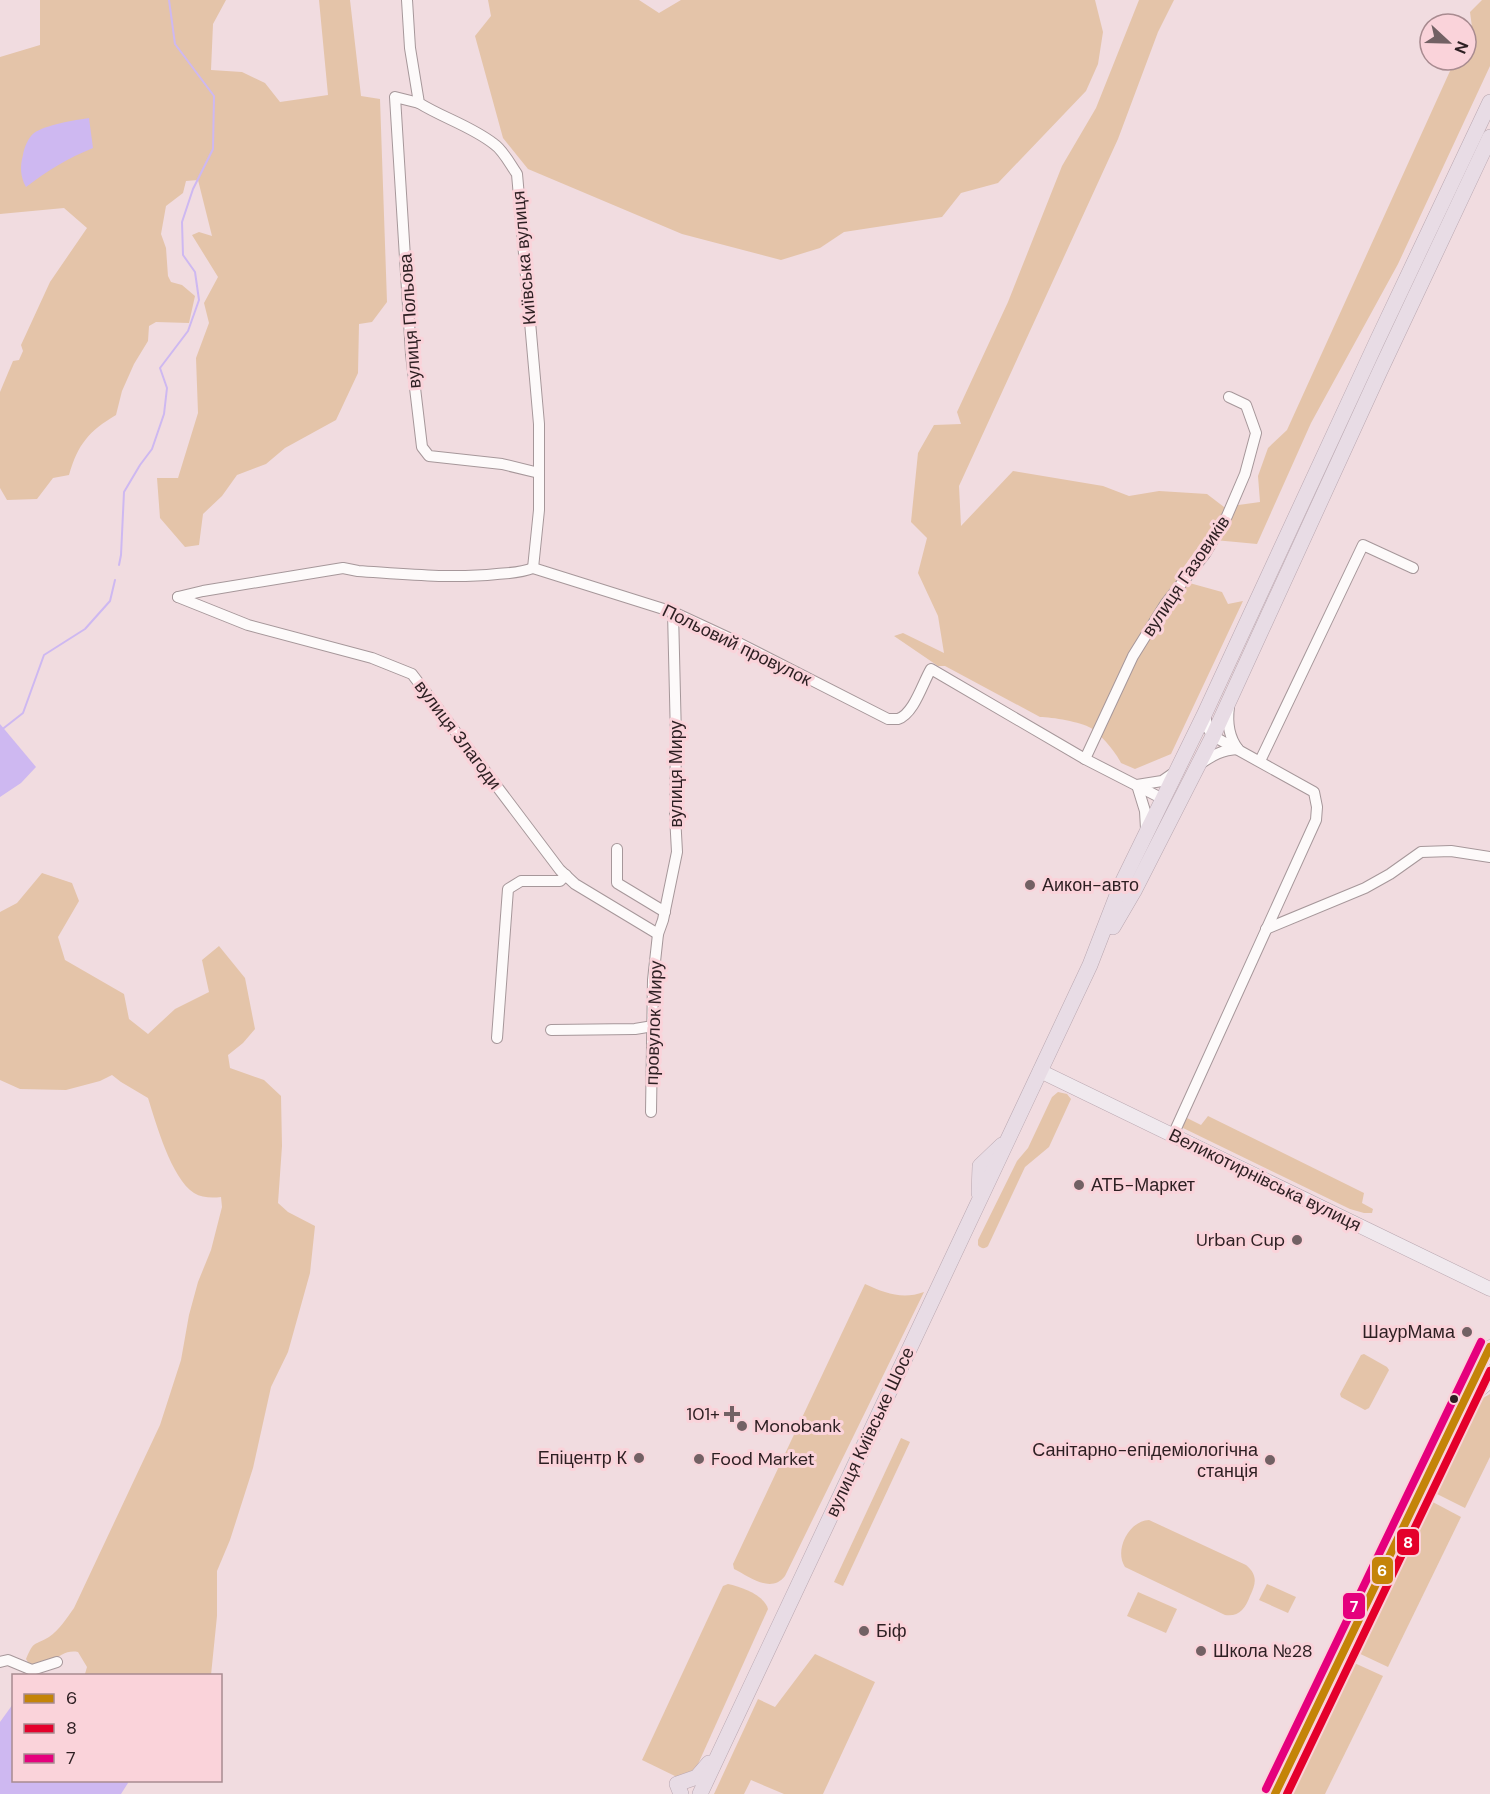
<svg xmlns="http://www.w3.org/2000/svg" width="1490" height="1794" viewBox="0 0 1490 1794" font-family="'DM Sans',sans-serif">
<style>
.green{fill:#e4c4a9}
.water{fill:#ceb8f1}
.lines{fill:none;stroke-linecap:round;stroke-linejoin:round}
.stream{stroke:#ceb8f1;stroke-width:2}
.minor-casing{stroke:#a6979a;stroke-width:12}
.major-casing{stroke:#b9a7b0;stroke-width:15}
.highway-casing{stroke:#b9a7b0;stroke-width:16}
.minor{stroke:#fdfafa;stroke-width:10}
.major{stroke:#f0e9ee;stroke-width:14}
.highway{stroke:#e8dce5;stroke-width:15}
.bus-1-casing{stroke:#fad3da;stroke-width:12}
.bus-2-casing{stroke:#fad3da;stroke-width:12}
.bus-3-casing{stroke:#fad3da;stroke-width:12}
.bus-1{stroke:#c48408;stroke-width:8}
.bus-2{stroke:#e4002b;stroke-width:8}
.bus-3{stroke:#e5007d;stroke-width:8}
.poi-dot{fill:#726164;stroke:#fad3da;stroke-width:2}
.bus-dot{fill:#2d1f22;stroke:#fad3da;stroke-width:2}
.labels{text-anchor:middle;stroke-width:6;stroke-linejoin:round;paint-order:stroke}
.street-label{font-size:18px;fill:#2d1f22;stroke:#fad3da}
.poi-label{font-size:18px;fill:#2d1f22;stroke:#fad3da;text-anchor:start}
.line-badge{stroke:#fad3da;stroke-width:2}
.badge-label{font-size:16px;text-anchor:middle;font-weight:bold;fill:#fff}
</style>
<rect width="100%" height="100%" fill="#f1dce0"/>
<g class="green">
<path d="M 40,0 L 226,0 L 213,24 L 211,70 L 242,72 L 265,83 L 280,102 L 328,95 L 319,0 L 350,0 L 361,96 L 380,99 L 387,302 L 372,322 L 359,324 L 358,373 L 336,420 L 285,448 L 266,464 L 237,475 L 222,496 L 203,514 L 199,545 L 185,547 L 160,518 L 157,478 L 178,478 L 198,413 L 196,358 L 209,323 L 204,303 L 218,277 L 192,235 L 199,232 L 212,236 L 198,180 L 186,181 L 183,193 L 166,206 L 161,234 L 166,248 L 168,276 L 171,282 L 182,285 L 195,296 L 189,323 L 156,322 L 149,326 L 148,341 L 134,364 L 122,391 L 116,415 C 89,431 78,444 69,475 L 53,478 L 37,499 L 7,500 L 0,488 L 0,392 L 13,361 L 19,360 L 23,351 L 21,345 L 50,282 L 87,228 L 64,208 L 0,214 L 0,57 L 40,45 Z"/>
<polygon points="488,0 639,0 659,13 681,0 1095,0 1103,32 1098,64 1086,91 998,183 961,193 942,217 844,232 820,248 781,260 682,234 528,169 503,138 475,36 491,16"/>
<path d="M 1139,0 L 1174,0 L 1158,32 L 1118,139 L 959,486 L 961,526 L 1013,471 L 1103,486 L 1129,496 L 1159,491 L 1207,494 L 1224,507 L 1260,502 L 1258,476 L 1268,448 L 1287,430 L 1455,60 L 1466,60 L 1466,38 L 1472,27 L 1470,12 L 1482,0 L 1490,0 L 1490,66 L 1398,264 L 1311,423 L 1257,544 L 1204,539 L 1175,579 L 1222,592 L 1228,604 L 1243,601 L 1171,754 L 1135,769 L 1121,763 C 1116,752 1101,735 1091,728 C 1081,722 1052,717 1040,717 L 945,666 L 938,666 L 894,636 L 903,633 L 944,653 L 938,616 L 918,573 L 927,538 L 911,522 L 918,453 L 934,425 L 961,424 L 957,412 L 1008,302 L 1062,166 L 1096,108 Z"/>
<path d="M 42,873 L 72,883 L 79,901 L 58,937 L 65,960 L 124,994 L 129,1019 L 148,1034 L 175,1009 L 209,992 L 202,960 L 219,946 L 245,978 L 255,1029 L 243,1043 L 228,1055 L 230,1068 L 264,1080 L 281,1096 L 282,1146 L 278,1203 L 288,1212 L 315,1226 L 310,1273 L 288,1352 L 271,1387 L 253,1468 L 230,1540 L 217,1571 L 217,1616 L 211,1675 L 74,1675 L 74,1674 L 85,1674 L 87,1667 L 78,1652 C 66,1650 61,1656 51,1661 C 45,1663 38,1665 31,1667 L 26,1659 C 34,1640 34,1646 49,1637 C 59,1630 67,1618 74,1608 L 160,1425 L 181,1360 L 189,1315 L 198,1282 L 211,1250 L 222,1207 L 221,1197 C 212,1198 202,1198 194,1193 C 171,1178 156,1123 148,1098 L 121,1082 L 112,1075 L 100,1081 L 66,1090 L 20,1089 L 0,1080 L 0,912 L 17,903 Z"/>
<path d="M 1058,1092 L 1067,1094 L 1071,1099 L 1049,1147 L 1025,1167 L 988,1246 C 985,1249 981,1249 978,1245 L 978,1240 L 1017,1161 L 1028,1148 L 1052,1097 Z"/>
<polygon points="1208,1116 1364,1193 1362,1203 1373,1209 1372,1213 1364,1213 1350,1209 1181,1127 1185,1117 1201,1125"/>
<path d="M 865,1284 C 885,1293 902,1300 924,1292 L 785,1576 C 771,1594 750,1577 734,1569 L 733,1564 Z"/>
<polygon points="1364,1354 1387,1367 1389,1370 1369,1408 1365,1410 1341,1397 1340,1394 1361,1355"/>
<polygon points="1490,1394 1490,1457 1465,1508 1433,1492 1476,1402"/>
<polygon points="901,1438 910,1442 843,1586 834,1582"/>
<polygon points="1429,1500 1461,1517 1388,1667 1354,1651"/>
<path d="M 1149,1520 L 1246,1565 C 1258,1575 1256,1584 1250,1596 C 1245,1609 1239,1617 1225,1615 L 1125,1567 C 1114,1551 1128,1521 1149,1520 Z"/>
<path d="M 728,1584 C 742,1587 764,1595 768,1609 L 694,1773 L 677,1777 L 642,1760 L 723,1586 Z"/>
<polygon points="1267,1584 1296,1597 1288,1613 1259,1600"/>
<polygon points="1138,1592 1177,1609 1166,1633 1127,1616"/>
<polygon points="815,1654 875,1682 823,1794 784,1794 751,1780 744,1794 714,1794 758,1699 775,1707"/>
<polygon points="1350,1661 1383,1676 1325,1794 1285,1794"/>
</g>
<g class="water">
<path d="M 89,118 L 93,148 C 68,158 47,171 26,187 C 20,176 20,166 23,155 C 24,148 28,138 34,133 C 45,125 75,120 89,118 Z"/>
<polygon points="0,724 36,767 21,783 0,797"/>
<polygon points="13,1704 14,1780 127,1781 128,1783 121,1794 0,1794 0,1722"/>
</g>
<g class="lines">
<g class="stream">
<polyline points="119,565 121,555 124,492 140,465 152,449 164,414 167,388 160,368 188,331 199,300 195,272 183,255 182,222 193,189 213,149 214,96 175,44 169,0"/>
<polyline points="0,731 23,713 44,655 85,629 110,601 115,580"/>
</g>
<g class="minor-casing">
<g id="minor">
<path d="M 407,0 L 410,48 L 419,103 C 443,118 471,126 494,144 C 503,150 510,164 517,174 L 539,424 L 539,510 L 533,568"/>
<polyline points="419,103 395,97 411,354 422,447 429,456 502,464 539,473"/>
<path d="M 178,597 L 203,591 L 343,568 L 358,571 C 404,574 451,579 497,574 C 509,573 521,573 533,568 L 673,612 L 729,638 L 888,719 C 889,719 897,719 898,719 C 914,714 923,682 931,669 L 1085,759 L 1163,799"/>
<polyline points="178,597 248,625 372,658 412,674 560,870 575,884 658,934"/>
<path d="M 1229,707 C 1227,722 1228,736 1238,749"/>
<polyline points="1085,759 1133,656 1166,603 1205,554 1227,516 1245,474 1256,433 1246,405 1229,397"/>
<polyline points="1260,761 1363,545 1413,568"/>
<path d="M 1200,764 C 1213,755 1222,750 1238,749"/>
<polyline points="1146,829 1145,811 1137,785 1162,781 1175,772"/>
<polyline points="617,849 617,883 665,912"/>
<polyline points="1266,929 1365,888 1390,874 1421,852 1451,851 1490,857"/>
<polyline points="551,1030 635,1029 653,1026"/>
<polyline points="497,1038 508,889 521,881 560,881 566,875"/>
<polyline points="651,1112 653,980 658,934 663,920 677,852 675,815 676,738 673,612"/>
<polyline points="1173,1135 1316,820 1317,807 1314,792 1213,736 1207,727 1205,713"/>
<polyline points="0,1662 8,1660 32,1670 57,1662"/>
</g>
</g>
<g class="major-casing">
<g id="major">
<polyline points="1040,1071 1490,1289"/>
<polyline points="1466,1401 1490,1381"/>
<polyline points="1275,1794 1490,1347"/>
</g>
</g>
<g class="highway-casing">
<g id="highway">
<polyline points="1113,927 1134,891 1213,736 1380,371 1490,137"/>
<polyline points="979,1193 980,1166 1002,1145"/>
<polyline points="681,1794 677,1784 697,1777 709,1763"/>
<polyline points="700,1794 1090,965 1121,885 1205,713 1377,341 1490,102"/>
</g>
</g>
<use href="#minor" class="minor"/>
<use href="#major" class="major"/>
<use href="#highway" class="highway"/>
<g class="bus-1-casing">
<polyline id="bus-1" points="1275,1794 1490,1347"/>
</g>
<g class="bus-2-casing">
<polyline id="bus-2" points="1287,1794 1490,1371"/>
</g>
<g class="bus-3-casing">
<polyline id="bus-3" points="1266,1789 1481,1342"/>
</g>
<use href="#bus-1" class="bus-1"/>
<use href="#bus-2" class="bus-2"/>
<use href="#bus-3" class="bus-3"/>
</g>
<g class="poi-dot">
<circle cx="1030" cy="885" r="6"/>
<circle cx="1079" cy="1185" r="6"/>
<circle cx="1297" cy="1240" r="6"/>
<circle cx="1467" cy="1332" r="6"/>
<path d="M729 1405h6v6h6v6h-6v6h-6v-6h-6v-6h6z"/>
<circle cx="742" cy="1426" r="6"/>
<circle cx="639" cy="1458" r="6"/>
<circle cx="699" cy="1459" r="6"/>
<circle cx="1270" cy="1460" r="6"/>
<circle cx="864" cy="1631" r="6"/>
<circle cx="1201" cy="1651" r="6"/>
</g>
<circle class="bus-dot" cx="1454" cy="1399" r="5"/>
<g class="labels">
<g class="street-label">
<text transform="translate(524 258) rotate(-95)" y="6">Київська вулиця</text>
<text transform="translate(410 321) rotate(-94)" y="6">вулиця Польова</text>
<text transform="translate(1186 576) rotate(-56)" y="6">вулиця Газовиків</text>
<text transform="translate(737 645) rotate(26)" y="6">Польовий провулок</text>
<text transform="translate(458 735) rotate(53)" y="6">вулиця Злагоди</text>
<text transform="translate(676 774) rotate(-90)" y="6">вулиця Миру</text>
<text transform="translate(654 1023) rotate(-88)" y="6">провулок Миру</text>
<text transform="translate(1265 1180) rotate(26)" y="6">Великотирнівська вулиця</text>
<text transform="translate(870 1432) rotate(-65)" y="6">вулиця Київське Шосе</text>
</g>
<g class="poi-label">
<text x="1042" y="891">Аикон-авто</text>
<text x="1091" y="1191">АТБ-Маркет</text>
<text x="1285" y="1246" text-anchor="end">Urban Cup</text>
<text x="1455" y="1338" text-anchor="end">ШаурМама</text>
<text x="720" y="1420" text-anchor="end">101+</text>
<text x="754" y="1432">Monobank</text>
<text x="1258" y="1456" text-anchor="end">Санітарно-епідеміологічна<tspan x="1258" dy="21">станція</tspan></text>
<text x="627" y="1464" text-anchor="end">Епіцентр К</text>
<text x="711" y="1465">Food Market</text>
<text x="876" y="1637">Біф</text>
<text x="1213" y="1657">Школа №28</text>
</g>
</g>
<g class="line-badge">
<rect x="1396" y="1528" width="24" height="28" rx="6" fill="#e4002b"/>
<rect x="1371" y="1556" width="23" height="29" rx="6" fill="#c48408"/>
<rect x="1342" y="1592" width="24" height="28" rx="6" fill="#e5007d"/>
</g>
<g class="badge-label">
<text x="1408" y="1548">8</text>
<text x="1382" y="1576">6</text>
<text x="1354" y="1612">7</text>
</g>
<rect x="12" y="1674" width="210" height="108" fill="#fad3da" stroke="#a88b90" stroke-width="1.5"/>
<rect x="24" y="1694" width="30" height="9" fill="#c48408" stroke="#a88b90" stroke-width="1.5"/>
<text x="66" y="1704" font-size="18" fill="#2d1f22">6</text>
<rect x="24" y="1724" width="30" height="9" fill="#e4002b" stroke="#a88b90" stroke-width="1.5"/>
<text x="66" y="1734" font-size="18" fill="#2d1f22">8</text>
<rect x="24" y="1754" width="30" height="9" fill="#e5007d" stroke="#a88b90" stroke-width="1.5"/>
<text x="66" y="1764" font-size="18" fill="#2d1f22">7</text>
<g transform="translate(1448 42) rotate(112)"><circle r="28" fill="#fad3da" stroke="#a88b90" stroke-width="1.5"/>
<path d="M0-4.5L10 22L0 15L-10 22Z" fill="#726164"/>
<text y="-9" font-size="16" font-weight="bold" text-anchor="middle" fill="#2d1f22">N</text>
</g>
</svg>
